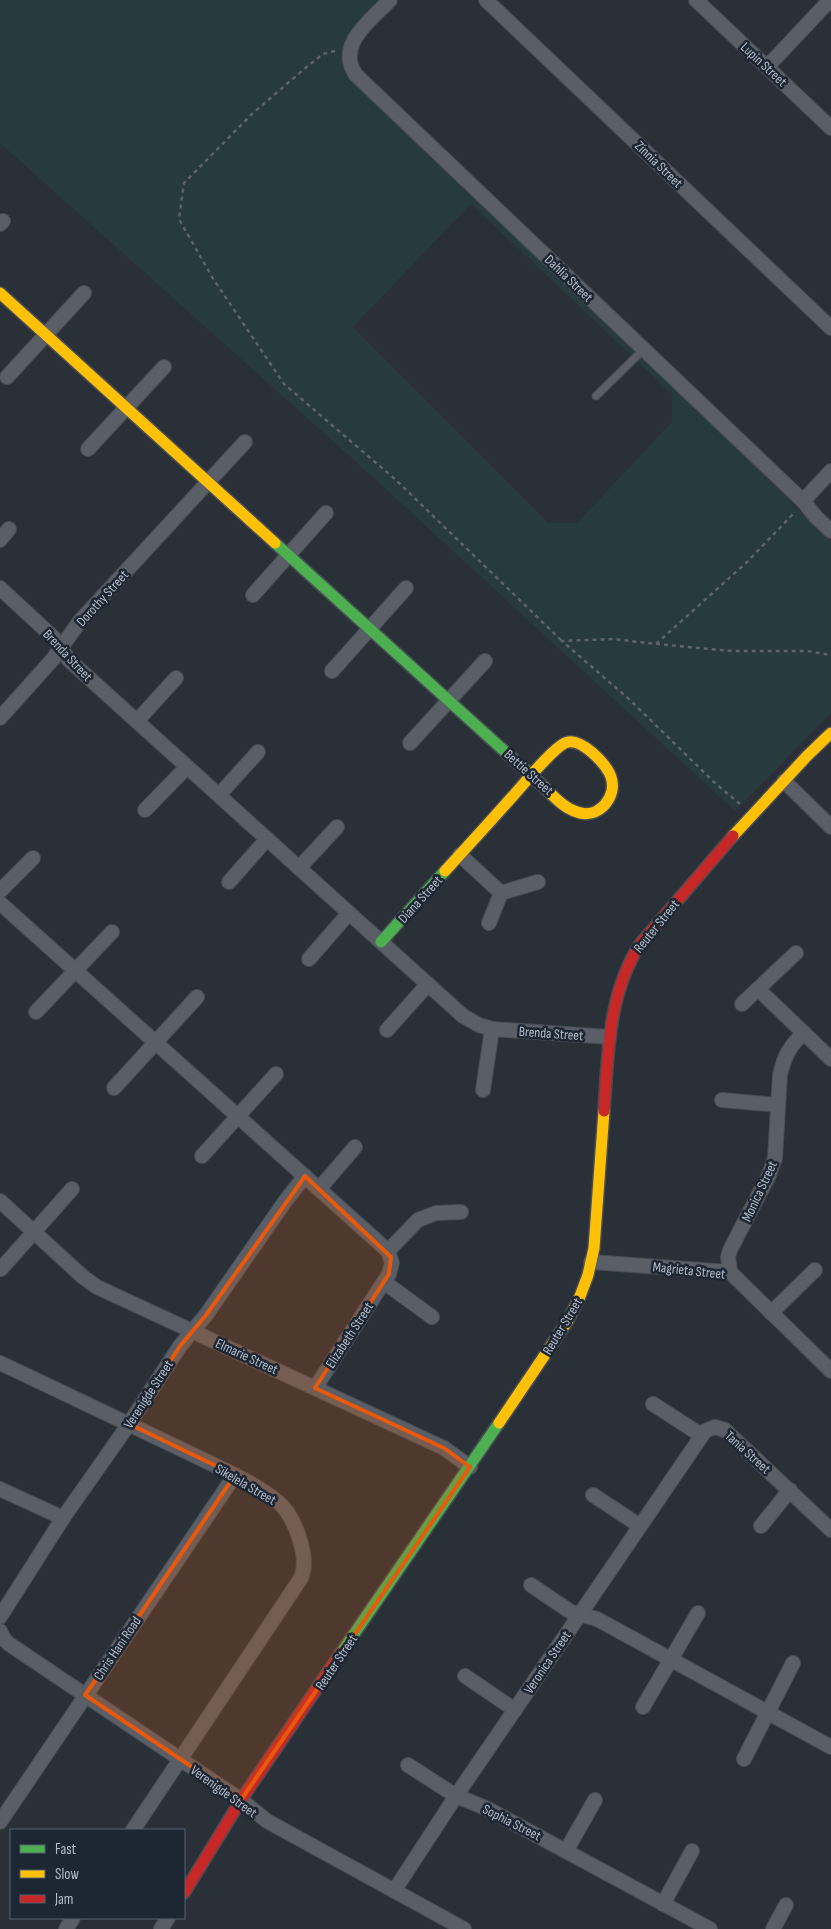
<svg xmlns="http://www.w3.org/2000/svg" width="831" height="1929" viewBox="0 0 831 1929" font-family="'Sofia Sans Condensed',sans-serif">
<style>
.green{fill:#273a3e;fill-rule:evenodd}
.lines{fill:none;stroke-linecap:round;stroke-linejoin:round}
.lane-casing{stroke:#484c53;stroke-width:9}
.street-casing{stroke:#484c53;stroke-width:16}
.fast-casing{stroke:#484c53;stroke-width:14}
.slow-casing{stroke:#484c53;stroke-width:14}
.jam-casing{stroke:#484c53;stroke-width:14}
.path{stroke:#5d636a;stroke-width:2.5;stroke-dasharray:4 4;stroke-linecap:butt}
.lane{stroke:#5a5e66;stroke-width:7}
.street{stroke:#5a5e66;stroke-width:14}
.fast{stroke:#4caf50;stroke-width:11}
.slow{stroke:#ffc107;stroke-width:11}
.jam{stroke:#c62828;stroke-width:11}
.marked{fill:#e8590c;fill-opacity:0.2;stroke:#e8590c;stroke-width:4;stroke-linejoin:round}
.labels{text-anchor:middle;stroke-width:5;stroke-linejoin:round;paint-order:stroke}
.street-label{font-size:14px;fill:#b4bcc9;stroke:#1d2633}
</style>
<rect width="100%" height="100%" fill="#2a3038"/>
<path class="green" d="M 0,0 L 381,0 L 352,31 L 343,53 L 354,81 L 787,490 L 793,504 L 831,541 L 831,713 L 735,811 L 364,469 L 0,143 ZM 471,204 L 672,394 L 672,422 L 577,523 L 548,523 L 353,327 Z"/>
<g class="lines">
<g class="lane-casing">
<polyline id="lane" points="596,396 644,349"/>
</g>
<g class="street-casing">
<g id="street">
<path d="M 390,0 C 371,20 335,45 356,75 L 803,501 L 816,517 L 831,531"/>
<polyline points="486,0 831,328"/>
<polyline points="696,0 831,128"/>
<polyline points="767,67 830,0"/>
<polyline points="0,224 3,221"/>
<polyline points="7,377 84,293"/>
<polyline points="88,449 164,367"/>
<polyline points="803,501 831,471"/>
<polyline points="0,540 9,529"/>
<polyline points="0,588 53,637 69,660 463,1016 479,1025 492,1029 609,1037"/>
<polyline points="253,595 326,513"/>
<polyline points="332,671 406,588"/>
<polyline points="0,718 53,659 80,621 245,442"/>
<polyline points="137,721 176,678"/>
<polyline points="410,743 485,661"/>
<polyline points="784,781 831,827"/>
<polyline points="219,795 258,752"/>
<polyline points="145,810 187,767"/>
<polyline points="460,855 501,893 538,882"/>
<polyline points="299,868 337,827"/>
<polyline points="229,882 267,839"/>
<polyline points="0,891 33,858"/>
<polyline points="0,903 388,1251 392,1263 389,1274 315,1388"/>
<polyline points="489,923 501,893"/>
<polyline points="309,959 349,913"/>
<polyline points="758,989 831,1059"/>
<polyline points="742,1004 796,953"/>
<polyline points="36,1012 112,932"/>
<polyline points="387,1030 428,984"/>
<polyline points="114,1088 197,997"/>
<polyline points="483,1090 492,1029"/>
<polyline points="722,1100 778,1105"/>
<polyline points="202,1156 276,1074"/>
<polyline points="319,1189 355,1147"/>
<polyline points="0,1201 83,1277 97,1287 444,1448 470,1467"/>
<polyline points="388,1251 418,1220 436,1213 461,1212"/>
<polyline points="591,1262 730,1272 831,1371"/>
<polyline points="1,1269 72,1189"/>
<path d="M 730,1272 L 728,1257 L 730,1250 L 769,1175 L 775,1158 L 780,1075 C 784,1057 790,1045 804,1033"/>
<polyline points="384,1282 432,1317"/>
<polyline points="771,1313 815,1270"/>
<path d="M 0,1363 C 62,1392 124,1422 185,1451 C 213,1465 255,1482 278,1502 C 295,1516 310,1558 301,1578 L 133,1830"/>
<polyline points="653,1404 701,1435"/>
<polyline points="0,1489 63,1518"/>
<polyline points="593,1495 640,1526"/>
<polyline points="761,1526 790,1490"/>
<polyline points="531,1585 571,1612 597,1619 831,1747"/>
<polyline points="0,1617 63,1518 129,1424 180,1346 206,1315 286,1200 305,1176"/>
<polyline points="0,1631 4,1639 9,1644 241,1800 267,1821 464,1929"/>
<polyline points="465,1676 515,1710"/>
<polyline points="643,1707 698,1613"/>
<polyline points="744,1759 793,1663"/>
<polyline points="408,1765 456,1796 486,1808 710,1929"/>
<polyline points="0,1822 235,1475"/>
<polyline points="566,1851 595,1800"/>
<polyline points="394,1891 456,1796 705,1431 715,1427 725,1430 831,1530"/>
<polyline points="663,1904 692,1851"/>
<polyline points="66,1929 73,1918"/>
<polyline points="161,1929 168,1918"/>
<polyline points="773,1929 786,1905"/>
</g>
</g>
<g class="fast-casing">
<g id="fast">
<polyline points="275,543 544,787"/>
<polyline points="381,942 445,871"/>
<polyline points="341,1653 499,1423"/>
</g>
</g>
<g class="slow-casing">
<g id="slow">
<polyline points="0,293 275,543"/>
<polyline points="733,836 807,756 831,733"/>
<path d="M 445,871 C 467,847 490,822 512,797 C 523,785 552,749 565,743 C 580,736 607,764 611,777 C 618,797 598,820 577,812 C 564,808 553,796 544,787"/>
<polyline points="499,1423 567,1322 579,1299 588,1275 594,1248 604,1111"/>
</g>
</g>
<g class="jam-casing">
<g id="jam">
<path d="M 604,1111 C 608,1054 608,992 641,943 L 733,836"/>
<polyline points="184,1893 241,1800 341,1653"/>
</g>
</g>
<g class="path">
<polyline points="335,51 323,54 309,65 253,113 184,183 179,219 212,277 284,384 396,480 562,641"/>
<polyline points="656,644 732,651 807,651 831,655"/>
<polyline points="740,804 716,784 630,700 562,641 614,639 656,644 747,562 795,512"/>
</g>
<use href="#lane" class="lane"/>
<use href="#street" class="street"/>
<use href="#fast" class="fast"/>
<use href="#slow" class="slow"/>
<use href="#jam" class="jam"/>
</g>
<path class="marked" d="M 305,1176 L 391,1257 L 389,1274 L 315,1388 L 444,1448 L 470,1467 L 241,1800 L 85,1695 L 235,1475 L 129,1424 L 180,1346 L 206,1315 Z"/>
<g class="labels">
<g class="street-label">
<text transform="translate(764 64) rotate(43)" y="5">Lupin Street</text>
<text transform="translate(659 164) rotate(44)" y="5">Zinnia Street</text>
<text transform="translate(569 278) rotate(44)" y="5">Dahlia Street</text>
<text transform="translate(102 598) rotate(-48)" y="5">Dorothy Street</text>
<text transform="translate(68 655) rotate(47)" y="5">Brenda Street</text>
<text transform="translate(529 772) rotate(42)" y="5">Bettie Street</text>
<text transform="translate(420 899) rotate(-48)" y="5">Diana Street</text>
<text transform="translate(656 926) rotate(-51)" y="5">Reuter Street</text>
<text transform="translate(551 1033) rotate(4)" y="5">Brenda Street</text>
<text transform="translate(759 1191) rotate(-65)" y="5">Monica Street</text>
<text transform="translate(689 1270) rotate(6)" y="5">Magrieta Street</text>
<text transform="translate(562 1326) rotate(-59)" y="5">Reuter Street</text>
<text transform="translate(349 1335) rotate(-57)" y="5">Elizabeth Street</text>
<text transform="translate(247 1356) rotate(25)" y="5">Elmarie Street</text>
<text transform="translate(148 1394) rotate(-57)" y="5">Verenigde Street</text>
<text transform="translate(748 1452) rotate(42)" y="5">Tania Street</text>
<text transform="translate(246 1484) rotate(30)" y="5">Sikelela Street</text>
<text transform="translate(117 1648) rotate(-56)" y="5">Chris Hani Road</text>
<text transform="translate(336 1662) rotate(-56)" y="5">Reuter Street</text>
<text transform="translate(547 1662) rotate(-56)" y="5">Veronica Street</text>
<text transform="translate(224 1791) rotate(36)" y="5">Verenigde Street</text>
<text transform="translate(512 1822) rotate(27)" y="5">Sophia Street</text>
</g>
</g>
<rect x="10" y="1829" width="175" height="90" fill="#1d2633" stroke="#59626f"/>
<rect x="20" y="1845" width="25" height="8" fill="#4caf50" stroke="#59626f"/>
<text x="55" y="1854" font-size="15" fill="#b4bcc9">Fast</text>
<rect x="20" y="1870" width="25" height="8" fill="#ffc107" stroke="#59626f"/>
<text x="55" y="1879" font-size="15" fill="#b4bcc9">Slow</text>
<rect x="20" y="1895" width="25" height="8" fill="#c62828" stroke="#59626f"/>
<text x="55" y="1904" font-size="15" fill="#b4bcc9">Jam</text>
</svg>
